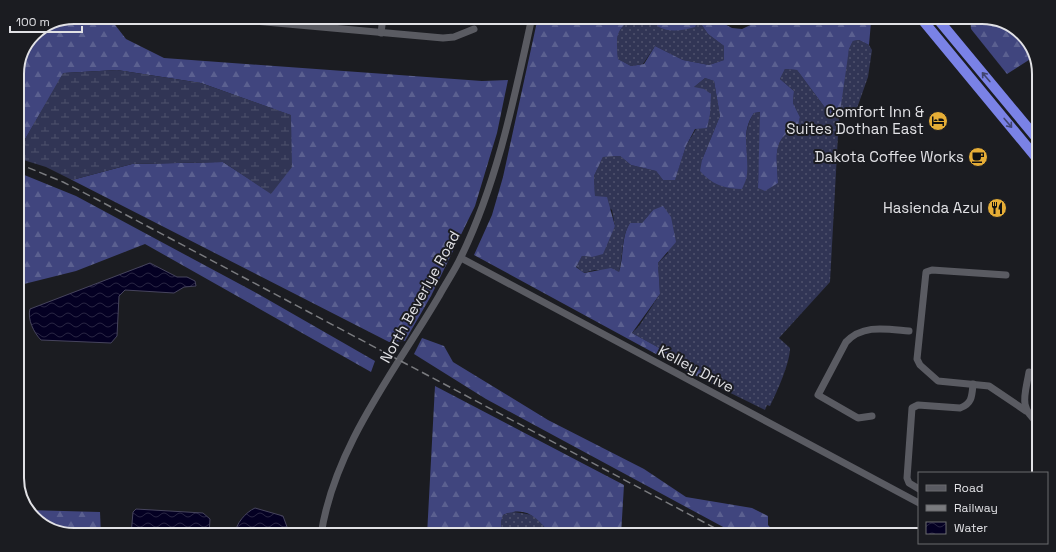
<svg xmlns="http://www.w3.org/2000/svg" width="1056" height="552" viewBox="0 0 1056 552" font-family="'Space Grotesk',sans-serif">
<style>
.grass{fill:url(#grass-dots)}
.forest{fill:url(#forest-firs)}
.wetland{fill:url(#wetland-marsh)}
.water{fill:url(#water-waves);stroke:#46445d}
.lines{fill:none;stroke-linecap:round;stroke-linejoin:round}
.minor{stroke:#5a5b62;stroke-width:7}
.highway{stroke:#7a82e6;stroke-width:10}
.rail{stroke:#7a7b7f;stroke-width:1.5;stroke-dasharray:8 4;stroke-linecap:butt}
.oneway{stroke:#414570}
.labels{text-anchor:middle;stroke-width:4;stroke-linejoin:round;paint-order:stroke}
.poi-label{font-size:15px;fill:#e1e1e5;stroke:#1b1c21;text-anchor:end}
.street-label{font-size:15px;fill:#e1e1e5;stroke:#1b1c21}
.rim{fill:none;stroke:#e1e1e5;stroke-width:2}
</style>
<defs>
<pattern id="grass-dots" width="8" height="8" patternUnits="userSpaceOnUse"><rect width="8" height="8" fill="#313555"/><path d="M2 2h.1M6 6h.1" fill="none" stroke="#4f526d" stroke-width="1.8" stroke-linecap="round"/></pattern>
<pattern id="forest-firs" width="22" height="20" patternUnits="userSpaceOnUse"><rect width="22" height="20" fill="#40457e"/><path d="M5 1l3.5 6h-7zM16 11l3.5 6h-7z" fill="#5b6090"/></pattern>
<pattern id="wetland-marsh" width="20" height="14" patternUnits="userSpaceOnUse"><rect width="20" height="14" fill="#313555"/><path d="M1 5h8M5 5V1M11 12h8M15 12V8" fill="none" stroke="#4f526d"/></pattern>
<pattern id="water-waves" width="16" height="10" patternUnits="userSpaceOnUse"><rect width="16" height="10" fill="#040023"/><path d="M0 5q4-4 8 0t8 0" fill="none" stroke="#282543"/></pattern>
</defs>
<rect width="100%" height="100%" fill="#1b1c21"/>
<g class="grass">
<path d="M 634,17 L 651,18 L 660,27 L 705,17 L 701,24 L 708,34 L 724,46 L 724,60 L 709,65 L 683,60 L 655,46 L 643,64 L 631,66 L 618,59 C 616,37 615,30 634,17 Z"/>
<path d="M 859,40 L 869,45 L 872,50 L 868,77 L 856,111 L 839,117 L 830,282 L 779,338 L 790,348 C 790,363 777,392 770,406 L 767,405 L 765,410 L 700,378 L 703,372 L 632,333 L 639,326 L 660,294 L 658,263 L 668,253 L 653,210 L 642,223 L 630,223 C 621,237 623,256 619,272 L 595,270 L 583,273 L 576,266 L 582,256 L 592,257 L 615,226 L 612,210 L 595,196 L 594,176 L 603,157 L 620,156 L 631,165 L 656,171 L 663,180 L 675,179 L 686,146 L 696,129 L 694,87 L 705,78 L 714,81 L 720,116 L 702,160 L 747,175 C 746,153 742,131 754,113 L 761,112 L 758,188 L 778,183 C 777,158 771,138 798,127 L 800,117 L 793,103 L 794,91 L 780,79 L 785,69 L 797,70 L 829,113 L 835,116 L 849,49 L 853,41 Z"/>
<path d="M 511,512 C 536,514 536,515 551,535 L 502,535 L 501,522 L 503,515 Z"/>
</g>
<g class="forest">
<polygon points="74,17 109,17 126,39 164,58 482,81 508,80 497,133 475,206 431,296 405,341 389,342 72,180 132,164 223,162 271,193 290,115 201,83 117,70 64,73 17,153 17,71 34,34"/>
<path d="M 538,17 L 634,17 C 615,30 616,37 618,59 L 631,66 L 644,64 L 655,46 L 683,60 L 709,65 L 724,60 L 724,46 L 708,34 L 701,24 L 705,17 L 717,20 L 732,28 L 742,29 L 767,17 L 876,17 L 871,22 L 869,45 L 859,40 L 853,41 L 849,49 L 840,112 L 835,116 L 829,113 L 797,70 L 785,69 L 780,79 L 794,91 L 793,103 L 800,117 L 798,127 C 771,138 777,158 778,183 L 765,191 L 758,188 L 760,112 L 754,113 C 740,133 749,151 747,174 C 747,179 744,184 742,189 C 725,189 711,184 700,171 L 702,160 L 720,116 L 714,81 L 705,78 L 694,87 L 704,89 L 711,94 L 710,114 L 707,128 L 695,129 L 686,146 L 675,180 L 663,180 L 656,171 L 631,165 L 620,156 L 603,157 L 594,176 L 595,196 L 607,197 L 615,226 L 603,254 L 592,257 L 582,256 L 576,267 L 584,273 L 611,268 L 619,272 C 624,256 621,237 630,223 L 642,223 L 653,210 L 663,206 L 671,217 L 676,242 L 658,263 L 660,294 L 632,333 L 703,372 L 700,378 L 474,255 L 492,215 L 503,177 Z"/>
<path d="M 646,17 L 699,17 L 699,18 L 695,27 C 684,30 670,33 659,27 C 654,23 653,18 646,17 Z"/>
<path d="M 970,17 C 981,17 998,18 1008,23 C 1018,29 1036,45 1032,58 L 1007,74 L 971,29 Z"/>
<polygon points="17,172 76,196 260,295 375,361 371,372 145,244 76,271 24,284 17,291"/>
<polygon points="422,338 444,346 453,362 548,420 644,469 686,497 752,508 768,516 768,525 777,535 738,535 486,399 414,354"/>
<path d="M 435,386 L 624,485 L 621,535 L 551,535 C 538,518 526,505 503,515 L 501,522 L 502,535 L 427,535 Z"/>
<polygon points="27,510 100,512 101,535 74,535 49,529"/>
<polygon points="286,528 313,531 313,535 290,535"/>
</g>
<polygon class="wetland" points="117,70 201,83 291,115 292,167 271,194 223,162 132,164 72,180 46,167 17,158 17,153 63,73"/>
<g class="water">
<path d="M 150,263 L 177,277 L 187,277 L 195,281 L 196,286 L 184,287 L 174,293 L 125,290 L 119,296 L 117,336 L 111,343 L 41,340 C 34,333 27,319 30,309 Z"/>
<path d="M 255,508 L 283,516 L 290,535 L 235,535 C 235,524 246,512 255,508 Z"/>
<polygon points="136,509 203,513 210,519 209,535 131,535 133,512"/>
</g>
<g class="lines">
<g class="minor">
<polyline points="208,17 443,38 454,37 474,29"/>
<polyline points="381,33 383,17"/>
<polyline points="461,258 919,503"/>
<polyline points="1006,275 932,270 926,272 917,359 920,365 938,381 989,386 1026,411"/>
<path d="M 1029,372 C 1025,396 1018,407 1039,424"/>
<path d="M 872,416 L 858,418 L 818,395 L 846,342 C 863,324 886,329 909,331"/>
<path d="M 919,489 L 909,483 L 907,478 L 912,408 L 918,405 L 960,408 C 972,404 972,396 973,384"/>
<path d="M 321,535 C 334,447 395,371 439,296 C 446,283 455,270 461,257 C 498,180 514,99 532,17"/>
</g>
<g class="highway">
<polyline points="920,17 1039,161"/>
<polyline points="936,17 1039,141"/>
</g>
<polyline class="rail" points="17,163 63,182 98,200 728,535"/>
</g>
<defs><path id="oneway-shaft" d="M-6 0H5M1.5-3L5.5 0L1.5 3" fill="none" stroke-width="1.6" stroke-linecap="round" stroke-linejoin="round"/></defs>
<g class="oneway">
<use href="#oneway-shaft" transform="translate(986 77) rotate(-130)"/>
<use href="#oneway-shaft" transform="translate(1008 123) rotate(50)"/>
</g>
<defs>
<g id="hotel-disc" transform="scale(1)"><circle r="9.5" fill="#e6ad36" stroke="#1b1c21"/><path d="M-6-4.5h1.5V1H6V5H4.5V3h-9V5H-6ZM-4 0a1.8 1.8 0 1 1 3.6 0ZM.5 0V-2.5h3Q6-2.5 6 0Z" fill="#111"/></g>
<g id="cafe-disc" transform="scale(1)"><circle r="9.5" fill="#e6ad36" stroke="#1b1c21"/><path d="M-5.5-4.5H6V0H3Q3 3.5 0 3.5H-2.5Q-5.5 3.5-5.5 0ZM3-3.2v2h1.7v-2ZM-6 4.5H4V6H-6Z" fill="#111"/></g>
<g id="restaurant-disc" transform="scale(1)"><circle r="9.5" fill="#e6ad36" stroke="#1b1c21"/><path d="M-5-6h1v4h1v-4h1v4h1v-4h1v5L-1.5 .5V6h-2V.5L-5-1ZM5-6V6H3V1.5H1.5Q1.5-4 5-6Z" fill="#111"/></g>
</defs>
<g fill-rule="evenodd">
<use href="#hotel-disc" x="938" y="121"/>
<use href="#cafe-disc" x="978" y="157"/>
<use href="#restaurant-disc" x="997" y="208"/>
</g>
<g class="labels">
<g class="poi-label">
<text x="924" y="117">Comfort Inn &amp;<tspan x="924" dy="17">Suites Dothan East</tspan></text>
<text x="964" y="162">Dakota Coffee Works</text>
<text x="983" y="213">Hasienda Azul</text>
</g>
<g class="street-label">
<text transform="translate(420 297) rotate(-61)" y="5">North Beverlye Road</text>
<text transform="translate(696 369) rotate(28)" y="5">Kelley Drive</text>
</g>
</g>
<path d="M0 0H1056V552H0ZM74 24H982A50 50 0 0 1 1032 74V478A50 50 0 0 1 982 528H74A50 50 0 0 1 24 478V74A50 50 0 0 1 74 24Z" fill="#1b1c21" fill-rule="evenodd"/>
<path class="rim" d="M74 24H982A50 50 0 0 1 1032 74V478A50 50 0 0 1 982 528H74A50 50 0 0 1 24 478V74A50 50 0 0 1 74 24Z"/>
<rect x="918" y="472" width="130" height="72" fill="#1b1c21" stroke="#6a6b6f"/>
<rect x="926" y="485" width="20" height="6" fill="#5a5b62" stroke="#6a6b6f"/>
<text x="954" y="492" font-size="12" fill="#e1e1e5">Road</text>
<rect x="926" y="505" width="20" height="6" fill="#7a7b7f" stroke="#6a6b6f"/>
<text x="954" y="512" font-size="12" fill="#e1e1e5">Railway</text>
<rect x="926" y="522" width="20" height="12" fill="url(#water-waves)" stroke="#6a6b6f"/>
<text x="954" y="532" font-size="12" fill="#e1e1e5">Water</text>
<path d="M10 26v6h72v-6" fill="none" stroke="#e1e1e5" stroke-width="2"/>
<text x="16" y="26" font-size="12" fill="#e1e1e5" stroke="#1b1c21" stroke-width="3" paint-order="stroke">100 m</text>
</svg>
